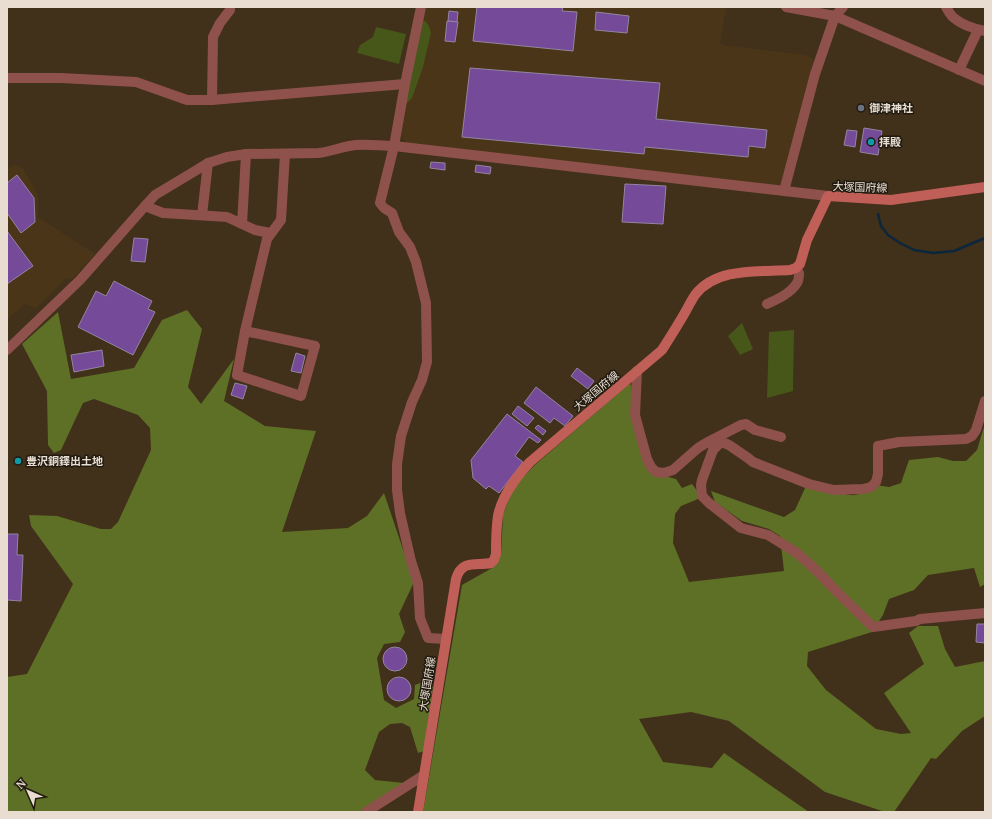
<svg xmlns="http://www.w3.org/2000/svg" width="992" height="819" viewBox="0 0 992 819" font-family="'PT Serif','Noto Sans JP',serif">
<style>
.built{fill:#4a3518}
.green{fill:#475619}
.forest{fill:#5e7026}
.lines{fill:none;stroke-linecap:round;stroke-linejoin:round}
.stream{stroke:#0c273b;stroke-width:2.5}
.building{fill:#754a98;stroke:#9385a0}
.street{stroke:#8f514c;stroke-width:10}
.secondary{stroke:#c05e58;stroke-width:10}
.worship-dot{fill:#6b7280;stroke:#211a10;stroke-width:1.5}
.culture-dot{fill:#0f9aa8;stroke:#211a10;stroke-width:1.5}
.labels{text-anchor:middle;stroke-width:3;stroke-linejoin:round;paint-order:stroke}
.poi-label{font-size:11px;font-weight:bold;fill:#e8ddd0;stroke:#211a10;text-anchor:start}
.street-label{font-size:11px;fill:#e8ddd0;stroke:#211a10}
</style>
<rect width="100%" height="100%" fill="#41301a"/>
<g class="built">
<polygon points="426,7 726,7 720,43 723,45 806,55 810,57 813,59 813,62 782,184 780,186 409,144 406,142 400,134 413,63"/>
<polygon points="14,164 23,168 38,195 38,217 95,254 73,278 65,279 36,308 24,304 7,320 7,170"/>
</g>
<g class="green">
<path d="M 423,20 C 428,22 430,28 431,33 L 423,67 L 412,98 L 406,104 L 405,104 Z"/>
<polygon points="376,27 406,34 399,64 357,53 360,45 373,37"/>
<polygon points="742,323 753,349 740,355 728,336"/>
<polygon points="794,330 793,391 767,398 769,332"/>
</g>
<g class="forest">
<polygon points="187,310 202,329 188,387 201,404 234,359 224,401 265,426 316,431 282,532 348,528 367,516 384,493 414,582 399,614 405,632 400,642 384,644 377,658 384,700 396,708 414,699 415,685 423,682 433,687 424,751 418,753 410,727 402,723 390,724 379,732 365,770 375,780 404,783 359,812 7,812 7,677 27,674 73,584 31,526 29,515 57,516 101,529 111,529 118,522 151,450 150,428 138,415 94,399 83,403 61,450 54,453 48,445 47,391 22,344 58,312 71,379 134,368 162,320"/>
<path d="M 629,384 L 631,385 L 632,417 L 657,474 L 676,479 L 682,488 L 692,484 L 698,492 L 698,499 L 681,506 L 675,514 L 673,543 L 689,582 L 784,571 L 780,536 L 769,529 L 742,521 L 715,502 L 711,491 L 784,517 L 795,510 L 806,486 L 849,495 C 860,496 866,491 875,485 L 889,487 L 901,483 L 909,460 L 938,457 L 953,461 L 966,461 L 977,450 L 984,427 L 985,428 L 985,584 L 980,587 L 974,568 L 928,575 L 914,590 L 889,599 L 883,615 L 872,632 L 808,652 L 807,666 L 826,690 L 876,729 L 901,734 L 911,733 L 884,693 L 924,664 L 909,633 L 918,626 L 938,626 L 945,649 L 955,667 L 985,661 L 985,716 L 962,731 L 936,759 L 931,758 L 894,812 L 885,812 L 825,792 L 729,721 L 691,712 L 639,719 L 663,762 L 712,768 L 724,753 L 809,812 L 423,812 L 462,585 L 492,568 L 501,554 L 503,515 L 507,504 L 513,489 L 524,476 L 536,464 Z"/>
</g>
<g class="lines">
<polyline class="stream" points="878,214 881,226 888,235 900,243 914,250 933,253 954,251 985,238"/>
</g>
<g class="building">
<polygon points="477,7 563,7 562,11 577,12 573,51 473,41"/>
<polygon points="449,11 458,12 457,22 448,21"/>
<polygon points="596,12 629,16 627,33 595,30"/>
<polygon points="447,21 458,22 455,42 445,41"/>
<polygon points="470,68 660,83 656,119 767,130 765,148 749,146 748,157 645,147 644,154 462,137"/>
<polygon points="864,128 882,131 878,155 860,152"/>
<polygon points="847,130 857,131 855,147 844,145"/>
<polygon points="431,162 445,163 445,170 430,168"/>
<polygon points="476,165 491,167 490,174 475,172"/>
<polygon points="17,175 34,198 35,222 21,233 7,213 7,183"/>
<polygon points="625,184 666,186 663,224 622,222"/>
<polygon points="7,231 33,266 7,284"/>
<polygon points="134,238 148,239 145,262 131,261"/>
<polygon points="114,281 152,301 148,309 155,312 133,355 78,327 96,291 106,296"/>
<polygon points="102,350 104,366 74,372 71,355"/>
<polygon points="296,353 305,356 301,373 291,371"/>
<polygon points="577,368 594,381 588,389 571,376"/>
<polygon points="235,383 247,386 243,399 231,395"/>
<polygon points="536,387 573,416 565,426 554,418 550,423 524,403"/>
<polygon points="518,406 534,418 527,426 512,414"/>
<polygon points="507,414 541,440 538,443 529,437 515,456 523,462 499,493 489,486 486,489 473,478 471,460"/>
<polygon points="538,425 546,431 543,435 535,428"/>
<polygon points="7,534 18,534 17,555 23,555 21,601 7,600"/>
<polygon points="977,624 985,624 985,643 976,642"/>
<circle cx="395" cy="659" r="12"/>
<circle cx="399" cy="689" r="12"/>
</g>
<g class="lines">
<g class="street">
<polyline points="421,7 405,84 394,146 380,203 384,208 392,213 399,232 410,247 416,262 426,303 427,362 422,380 412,402 401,436 397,464 397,490 400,513 411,561 418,583 420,618 428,638 446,639"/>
<polyline points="786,7 835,16 985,81"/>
<path d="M 946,7 C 948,10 950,15 954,18 C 962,25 975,29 985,31"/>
<polyline points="959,70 978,30"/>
<polyline points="7,78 61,78 136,82 187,100 212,100 405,84"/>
<polyline points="212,100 213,37 220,23 230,10 230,7"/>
<polyline points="784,191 815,74 835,16 843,7"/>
<polyline points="145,206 163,213 227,217 255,230 270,233"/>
<polyline points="202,215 208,163"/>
<polyline points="242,224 246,154"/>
<path d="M 767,304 C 778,299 791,293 797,283 C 799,280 799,276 799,273 L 796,268"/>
<polyline points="245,331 315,346 301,396 237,375 245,331 267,239 281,220 285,154"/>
<path d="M 7,350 L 80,280 L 145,206 L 155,195 L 195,171 L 208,163 L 227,157 L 246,154 L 318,153 C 331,152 343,146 356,145 C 368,144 381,146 394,146 L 828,196"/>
<polyline points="637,371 635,415 647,459 651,467 656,472 664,473 673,470 698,448 706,443 724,443 729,445 748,458 753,462 809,484 834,490 863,489 871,487 876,482 878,474 878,446 899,442 966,439 972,436 976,430 985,401"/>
<polyline points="708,442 741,425 746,424 755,430 781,437"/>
<polyline points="719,444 713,450 702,480 701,485 702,496 709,503 741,528 768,535 797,553 818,572 834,589 873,627 916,621 920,619 985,613"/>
<polyline points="366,812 424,775"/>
</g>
<path class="secondary" d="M 418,812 L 456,579 C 462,559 476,566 491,563 L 494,560 L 496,554 C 496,542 496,528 498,516 C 502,495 516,477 530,462 L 662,350 C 669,339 676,328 683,316 C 687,309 691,301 695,295 C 716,267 759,272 790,270 L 796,268 L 800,264 L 807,240 L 828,196 L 891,200 L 985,187"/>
</g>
<circle class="worship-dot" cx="861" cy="108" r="4"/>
<g class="culture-dot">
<circle cx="871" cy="142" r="4"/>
<circle cx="18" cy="461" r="4"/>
</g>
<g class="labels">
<g class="poi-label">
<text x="869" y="112">御津神社</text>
<text x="879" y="146">拝殿</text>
<text x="26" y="465">豊沢銅鐸出土地</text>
</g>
<g class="street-label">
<text transform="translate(860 187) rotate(2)" y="4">大塚国府線</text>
<text transform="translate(596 391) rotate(-40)" y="4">大塚国府線</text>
<text transform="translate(427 684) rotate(-81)" y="4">大塚国府線</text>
</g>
</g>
<rect width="992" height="819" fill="none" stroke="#e8ddd0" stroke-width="16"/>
<g transform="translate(28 791) rotate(315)" stroke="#211a10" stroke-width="3" paint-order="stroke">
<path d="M0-3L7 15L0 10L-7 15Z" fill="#e8ddd0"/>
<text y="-6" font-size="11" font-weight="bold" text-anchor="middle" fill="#e8ddd0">N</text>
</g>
</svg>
